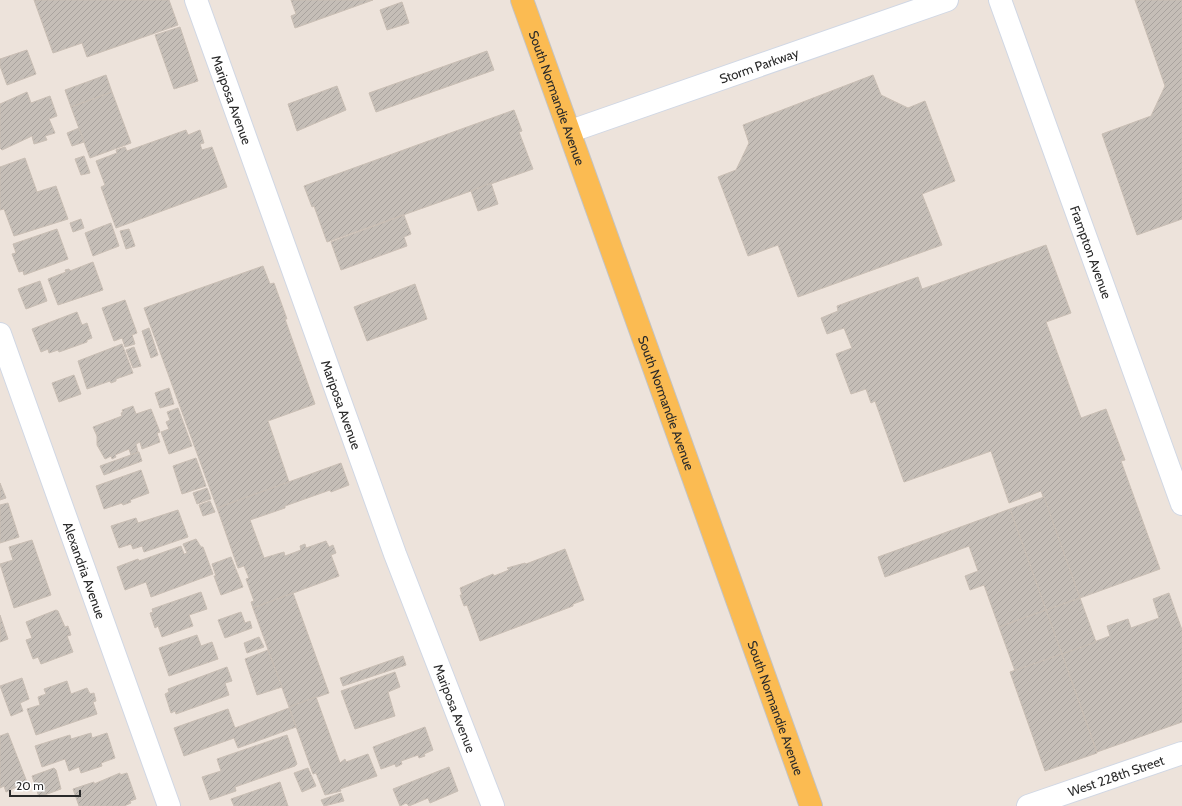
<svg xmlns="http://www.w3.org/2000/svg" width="1182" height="806" viewBox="0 0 1182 806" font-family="Cabin,sans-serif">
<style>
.building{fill:url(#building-hatch);stroke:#c9beb4}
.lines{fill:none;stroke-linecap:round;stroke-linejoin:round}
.street-casing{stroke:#d0d7e4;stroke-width:24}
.secondary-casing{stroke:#d0d7e4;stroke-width:24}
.primary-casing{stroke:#c3c3c3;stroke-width:24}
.street{stroke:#fff;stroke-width:22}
.secondary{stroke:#fff;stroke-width:22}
.primary{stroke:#fbbb52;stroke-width:22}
.labels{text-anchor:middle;stroke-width:4;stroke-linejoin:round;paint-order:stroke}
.street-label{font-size:13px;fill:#2a2a2a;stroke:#fff}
</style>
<defs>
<pattern id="building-hatch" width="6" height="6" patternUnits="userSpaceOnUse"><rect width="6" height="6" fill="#c5beb7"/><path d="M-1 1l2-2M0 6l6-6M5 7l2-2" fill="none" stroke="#a9a39e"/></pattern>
</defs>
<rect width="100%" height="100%" fill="#ede3db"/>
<g class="building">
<polygon points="34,0 169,0 178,25 87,57 82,43 53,53"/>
<polygon points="291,0 373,0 295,28 291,16 296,14"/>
<polygon points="1135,0 1182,0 1182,219 1137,235 1102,134 1151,116 1165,86"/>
<polygon points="402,2 409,23 387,30 380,10"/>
<polygon points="180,27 198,81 174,89 155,35"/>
<polygon points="27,50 36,74 7,85 0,66 0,59"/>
<polygon points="487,51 494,70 376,112 369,93"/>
<polygon points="106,75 112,92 71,107 65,90"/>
<polygon points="873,75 881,95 908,108 925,101 955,181 922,194 942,245 798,297 778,245 748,256 718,177 736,170 749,143 743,125"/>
<polygon points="337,86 346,110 297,131 288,104"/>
<polygon points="27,92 31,103 50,96 57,116 49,119 55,133 45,136 47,140 34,144 32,136 2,150 0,148 0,104"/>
<polygon points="112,92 131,143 90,158 71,107"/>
<polygon points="514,110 522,131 519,132 533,169 327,242 314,206 312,207 304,186"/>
<polygon points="79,128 84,142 72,146 67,133"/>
<polygon points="186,130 188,135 200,130 204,143 200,144 202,150 212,147 227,187 116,228 101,187 105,185 96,161 117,153 116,150 125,147 127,151"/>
<polygon points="84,156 90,173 81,175 75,159"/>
<polygon points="25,158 37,192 56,186 68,219 14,236 4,209 0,210 0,167"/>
<polygon points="491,183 498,204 478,211 471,191"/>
<polygon points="404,215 411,234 404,237 407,246 341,270 331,242"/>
<polygon points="81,219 84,228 73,232 70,223"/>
<polygon points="111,223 119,246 93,256 85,233"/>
<polygon points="57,229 68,259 24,275 23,271 19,272 12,254 16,253 13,244"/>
<polygon points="129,229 135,246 126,249 120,231"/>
<polygon points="1046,245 1071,313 1046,322 1081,418 1106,409 1125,460 1121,461 1160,569 1080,598 1041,491 1009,503 991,451 904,482 875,401 871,403 866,389 851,394 836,354 852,348 844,328 827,334 821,318 838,311 837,306 918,277 922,289"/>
<polygon points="93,262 103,290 58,305 48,279 66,272 65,270 69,269 70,271"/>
<polygon points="263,266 270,284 274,283 287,319 285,319 315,404 268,421 289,482 217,508 144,308"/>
<polygon points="40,281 47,301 26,309 18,289"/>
<polygon points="415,284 427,319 367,341 354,307"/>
<polygon points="125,300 137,333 132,335 135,344 125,347 122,338 114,341 102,308"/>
<polygon points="77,312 82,325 87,323 92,338 87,340 87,342 59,352 58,350 49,353 48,349 41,352 32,329"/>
<polygon points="149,328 158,355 151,358 142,331"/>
<polygon points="122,344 133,373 116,379 116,381 111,383 110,381 87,389 78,361"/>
<polygon points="134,347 141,366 133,368 126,350"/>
<polygon points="74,375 81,394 59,402 52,383"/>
<polygon points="169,388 174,404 160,408 155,393"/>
<polygon points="133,406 136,414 151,409 160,432 157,433 160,442 142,449 140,442 136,444 138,452 131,455 129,449 115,455 116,457 112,459 111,456 105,459 97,445 97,436 93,427 122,416 121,413 123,412 122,410"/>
<polygon points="178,408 192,446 169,454 161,432 169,429 166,422 170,420 167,412"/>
<polygon points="139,452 142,461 104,475 100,466"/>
<polygon points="196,458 206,486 182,494 173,466"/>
<polygon points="341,463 349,485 331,492 330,490 285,506 285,508 250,520 264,558 284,552 285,556 301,550 300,546 305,544 306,548 326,541 329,547 333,545 336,553 331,555 339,576 253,608 251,602 254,601 246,579 249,578 244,566 238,568 217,508"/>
<polygon points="141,470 149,493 130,500 131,502 123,505 122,503 104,509 96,486"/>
<polygon points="0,483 6,498 0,500"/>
<polygon points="207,488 211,499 197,504 193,493"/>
<polygon points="1044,497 1080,598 1046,610 1010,509"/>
<polygon points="210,501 215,512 203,516 199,505"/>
<polygon points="8,503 19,537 0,543 0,505"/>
<polygon points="1010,509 1046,610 999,627 984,585 970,590 965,576 978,571 969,546 885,577 878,557"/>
<polygon points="178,510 188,537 144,552 142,546 133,549 131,544 119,548 111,526 136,518 138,523"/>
<polygon points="196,539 201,547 203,547 213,574 151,597 146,582 125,590 117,567 138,559 139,561 181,546 184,554 187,553 183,544"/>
<polygon points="32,540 51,595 14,608 0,564 13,560 9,547"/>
<polygon points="565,549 584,600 573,604 573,606 480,641 467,605 464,606 460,595 462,595 460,588 493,574 494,576 509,570 507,568 525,563 526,564"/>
<polygon points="231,557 243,587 221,595 214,576 216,576 212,564"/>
<polygon points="201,592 207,609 189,615 193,626 162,637 158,626 155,628 150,613 153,612 152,609"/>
<polygon points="293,593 329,693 289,707 253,608"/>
<polygon points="1169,593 1182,630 1182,722 1097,752 1062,654 1110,636 1107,626 1128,619 1131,628 1159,618 1153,599"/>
<polygon points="1080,598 1096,642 1062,654 1046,610"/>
<polygon points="56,610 58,611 65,627 68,626 71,635 67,636 73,652 41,664 38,657 33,659 26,640 32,638 26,622"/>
<polygon points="1046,610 1062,654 1015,671 999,627"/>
<polygon points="241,612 245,623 250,621 252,628 225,638 218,620"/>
<polygon points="0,615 8,639 0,642"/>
<polygon points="197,635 201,646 212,642 218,659 169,676 159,648"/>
<polygon points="259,637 264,647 247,653 244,643"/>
<polygon points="268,650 282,687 257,695 245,659"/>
<polygon points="1062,654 1097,753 1045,771 1010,672"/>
<polygon points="403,656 406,665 343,686 340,678"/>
<polygon points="227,667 232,681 225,683 229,695 176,714 175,711 171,713 165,694 169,692 168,689"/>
<polygon points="395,672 400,687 388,692 395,716 355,729 341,691"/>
<polygon points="22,678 29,699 20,703 23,711 11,716 0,686"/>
<polygon points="67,681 71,694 87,688 90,694 94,693 96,701 93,702 97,714 36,735 27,709 40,705 38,697 46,694 44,689"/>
<polygon points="316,697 340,763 345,759 346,762 368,754 377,776 340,789 341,791 325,795 316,773 313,774 289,707"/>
<polygon points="289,708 296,727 238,748 234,738 184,756 174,728 228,709 235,728"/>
<polygon points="425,727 433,750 424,754 425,756 419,758 418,755 401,761 402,764 396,767 395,764 381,769 373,747"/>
<polygon points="8,733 27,782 6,792 4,786 0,788 0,736"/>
<polygon points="91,733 92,738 107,733 115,758 101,763 102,766 81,773 79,767 69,771 65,759 42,767 35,746 70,735 71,739"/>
<polygon points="287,735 297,764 295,766 235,787 236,791 210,800 202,777 221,771 217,759"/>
<polygon points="449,767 458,791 430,803 428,798 409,806 406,803 400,806 393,789"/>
<polygon points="54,768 56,770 61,789 39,797 32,776"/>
<polygon points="308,768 316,786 302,792 294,773"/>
<polygon points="120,773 120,775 127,773 136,799 130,801 131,803 124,806 79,806 73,789 94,782 94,784"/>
<polygon points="280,782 288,806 234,806 231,799"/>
<polygon points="341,793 344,801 324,806 321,800"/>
</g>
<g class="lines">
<g class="street-casing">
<g id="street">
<path id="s1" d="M 196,0 L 395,554 L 493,806"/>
<path id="s2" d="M 1000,0 L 1182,504"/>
<path id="s3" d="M 571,131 L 947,0"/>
<path id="s4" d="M 0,334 L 169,806"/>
</g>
</g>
<g class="secondary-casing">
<g id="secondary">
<path id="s5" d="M 1028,806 L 1182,753"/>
</g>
</g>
<g class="primary-casing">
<g id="primary">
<path id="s6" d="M 522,0 L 811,806"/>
</g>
</g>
<use href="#street" class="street"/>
<use href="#secondary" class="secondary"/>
<use href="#primary" class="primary"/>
</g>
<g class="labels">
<g class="street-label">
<text dy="5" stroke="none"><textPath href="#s3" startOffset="199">Storm Parkway</textPath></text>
<text dy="5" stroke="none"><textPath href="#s6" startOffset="104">South Normandie Avenue</textPath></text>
<text dy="5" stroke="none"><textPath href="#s1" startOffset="106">Mariposa Avenue</textPath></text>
<text dy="5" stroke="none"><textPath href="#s2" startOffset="268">Frampton Avenue</textPath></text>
<text dy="5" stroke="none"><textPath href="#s6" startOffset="428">South Normandie Avenue</textPath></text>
<text dy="5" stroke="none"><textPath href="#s1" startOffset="430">Mariposa Avenue</textPath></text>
<text dy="5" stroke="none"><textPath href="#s4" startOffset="251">Alexandria Avenue</textPath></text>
<text dy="5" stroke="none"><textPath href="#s1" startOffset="754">Mariposa Avenue</textPath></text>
<text dy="5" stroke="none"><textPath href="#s6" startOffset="752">South Normandie Avenue</textPath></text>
<text dy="5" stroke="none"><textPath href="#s5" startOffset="93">West 228th Street</textPath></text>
</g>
</g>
<path d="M10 790v6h70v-6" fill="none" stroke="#2a2a2a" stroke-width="2"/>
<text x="16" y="790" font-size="12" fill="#2a2a2a" stroke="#ffffff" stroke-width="3" paint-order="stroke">20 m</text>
</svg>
